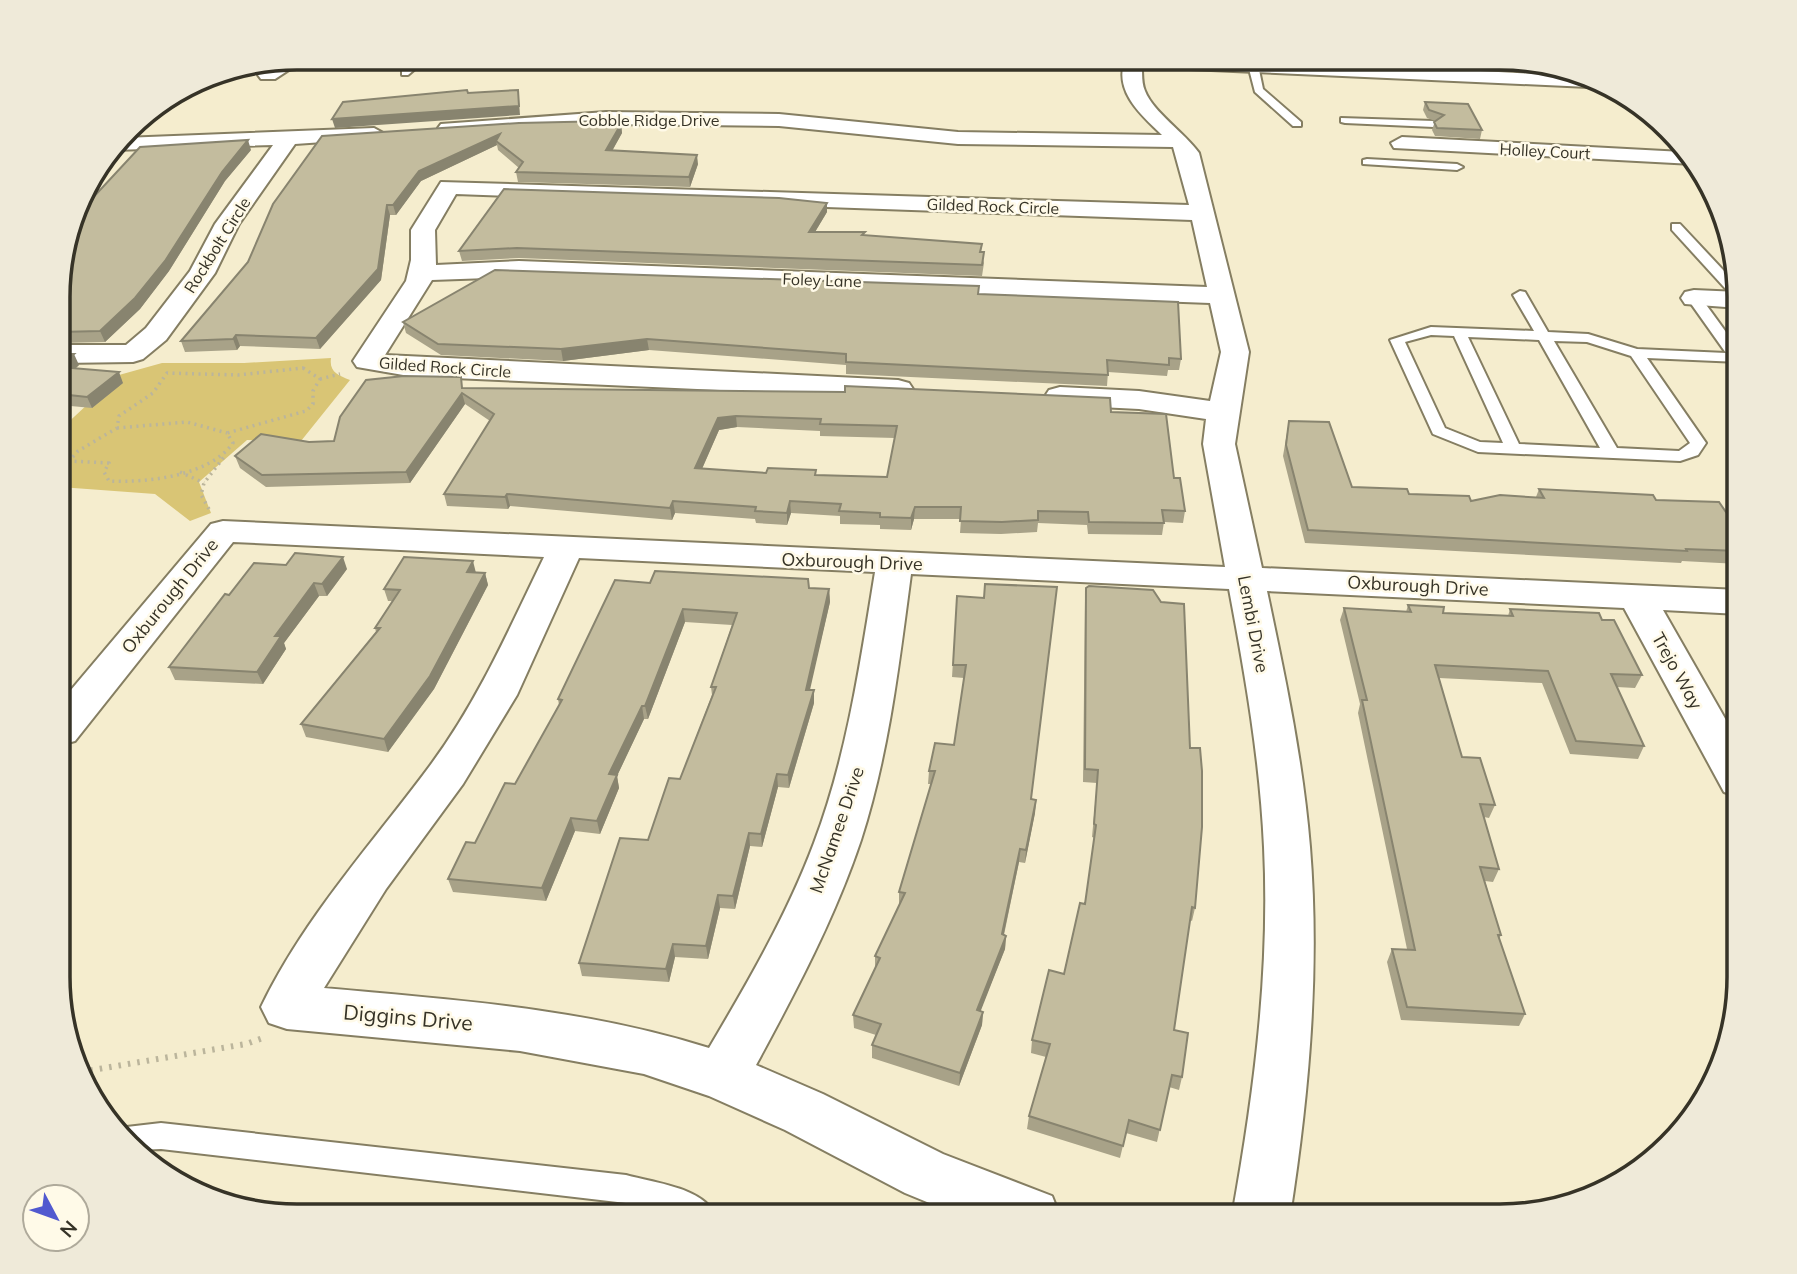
<svg xmlns="http://www.w3.org/2000/svg" width="1797" height="1274" viewBox="0 0 1797 1274" font-family="Mulish,sans-serif">
<style>
.green{fill:#d9c575}
.lines{fill:none;stroke-linecap:round;stroke-linejoin:round}
.lane-casing{stroke:#857e62;stroke-width:4}
.street-casing{stroke:#857e62;stroke-width:4}
.secondary-casing{stroke:#857e62;stroke-width:4}
.path-far1{stroke:#bbb59c;stroke-width:3.5;stroke-dasharray:2 4.5;stroke-linecap:butt}
.path{stroke:#bbb59c;stroke-width:6;stroke-dasharray:2.5 7;stroke-linecap:butt}
.lane{fill:#fff;fill-rule:evenodd}
.street{fill:#fff;fill-rule:evenodd}
.secondary{fill:#fff;fill-rule:evenodd}
.wall{fill:#a8a288;fill-rule:evenodd}
.shaded-wall{fill:#88846f}
.building{fill:#c3bc9e;stroke:#88846f;stroke-width:2;fill-rule:evenodd}
.labels{text-anchor:middle;stroke-width:5;stroke-linejoin:round;paint-order:stroke}
.far-street-label{font-size:16px;fill:#363327;stroke:#fffae8}
.street-label{font-size:18px;fill:#363327;stroke:#fffae8}
.near-street-label{font-size:21px;fill:#363327;stroke:#fffae8}
.rim{fill:none;stroke:#363327;stroke-width:3.5}
</style>
<rect width="100%" height="100%" fill="#f5edce"/>
<path class="green" d="M 331,358 C 329,372 338,375 350,380 L 301,441 L 247,440 L 199,482 L 211,513 L 190,521 L 155,494 L 60,487 L 60,430 L 119,375 L 162,363 L 244,363 Z"/>
<g class="lines">
<g class="lane-casing">
<g id="lane">
<polygon points="418,58 428,58 408,75 402,75 402,71"/>
<polygon points="1253,62 1258,65 1263,89 1301,122 1301,126 1293,126 1255,92 1248,65"/>
<polygon points="1341,118 1434,121 1439,124 1434,127 1345,123 1341,122"/>
<polygon points="1367,159 1457,164 1463,167 1457,170 1363,164 1363,160"/>
<polygon points="1672,224 1680,224 1739,287 1739,299 1734,298 1672,230"/>
<path d="M 1520,291 L 1525,292 L 1548,332 L 1588,334 L 1637,349 L 1726,353 L 1687,298 L 1699,295 L 1739,350 L 1739,362 L 1647,358 L 1706,443 L 1698,455 L 1680,461 L 1478,452 L 1433,434 L 1390,340 L 1431,327 L 1534,331 L 1513,295 ZM 1431,335 L 1454,336 L 1503,443 L 1480,442 L 1445,428 L 1405,342 ZM 1468,337 L 1539,340 L 1600,448 L 1519,444 ZM 1554,341 L 1587,342 L 1631,356 L 1690,443 L 1679,451 L 1617,448 Z"/>
<path d="M 161,1123 L 626,1175 C 654,1183 703,1187 716,1216 L 671,1216 L 626,1203 L 161,1149 L 137,1150 L 118,1128 Z"/>
</g>
</g>
<g class="street-casing">
<g id="street">
<polygon points="297,58 307,58 275,79 261,79 258,75 278,61"/>
<path d="M 1126,58 L 1140,58 C 1144,68 1140,80 1145,91 C 1153,112 1185,133 1199,153 L 1249,352 L 1235,444 L 1262,568 L 1739,590 L 1739,614 L 1663,610 L 1739,743 L 1739,797 L 1724,792 L 1624,608 L 1267,591 C 1285,676 1303,761 1310,847 C 1320,970 1309,1094 1290,1216 L 1232,1216 C 1254,1094 1270,971 1264,847 C 1260,760 1245,674 1229,589 L 911,574 C 899,664 889,753 861,840 C 835,918 795,993 756,1065 L 823,1094 L 943,1154 L 1052,1196 L 1060,1216 L 961,1216 L 905,1193 L 785,1130 L 709,1096 L 644,1074 L 520,1051 L 287,1029 L 269,1023 L 261,1007 C 305,916 373,843 432,763 C 479,699 510,627 544,557 L 233,542 L 75,741 L 60,745 L 60,703 L 211,524 L 223,521 L 1225,567 L 1203,444 L 1206,419 L 1139,409 L 1060,405 L 1049,402 L 1045,396 L 1049,390 L 1060,387 L 1139,391 L 1210,401 L 1221,352 L 1210,303 L 519,277 L 432,280 L 385,355 L 898,380 L 909,383 L 913,389 L 909,395 L 898,398 L 409,376 L 357,367 L 353,361 L 406,281 L 411,260 L 411,230 L 441,182 L 1189,205 L 1173,147 L 958,144 L 779,126 L 606,124 L 448,134 L 441,132 L 438,128 L 441,124 L 606,112 L 779,114 L 958,132 L 1162,135 C 1141,115 1112,90 1126,58 ZM 456,194 L 1192,220 L 1207,287 L 519,261 L 436,265 L 435,230 ZM 579,558 L 875,572 C 860,664 847,756 814,843 C 787,915 748,982 709,1048 C 582,1008 456,1000 324,988 L 386,889 L 463,784 L 517,695 Z"/>
<polygon points="374,128 385,134 381,138 295,144 239,224 215,273 166,340 143,359 133,362 60,363 60,345 126,345 146,328 190,271 215,224 273,145 114,150 123,138"/>
<polygon points="1402,137 1683,152 1693,164 1394,148 1391,143"/>
<polygon points="1694,290 1739,292 1739,308 1685,304 1681,298 1685,292"/>
</g>
</g>
<g class="secondary-casing">
<path id="secondary" d="M 1069,58 C 1243,58 1416,67 1590,77 L 1610,88 L 1078,64 Z"/>
</g>
<g class="path-far1">
<path d="M 303,368 L 320,379 L 313,391 L 313,404 L 306,411 L 227,433 L 233,443 C 210,476 146,483 109,481 L 104,472 L 109,463 L 69,461 L 78,451 L 117,428 L 119,416 L 153,393 L 167,373 L 238,375 Z"/>
<polyline points="320,379 340,374"/>
<polyline points="117,428 187,422 227,433"/>
<polyline points="60,466 69,461"/>
<polyline points="180,472 204,483"/>
<polyline points="209,509 201,495 204,483 224,457"/>
</g>
<polyline class="path" points="81,1072 246,1044 263,1038"/>
<use href="#lane" class="lane"/>
<use href="#street" class="street"/>
<use href="#secondary" class="secondary"/>
</g>
<g class="wall">
<polygon points="1425,102 1482,130 1480,139 1435,136 1432,130 1435,121 1427,118 1423,110"/>
<polygon points="621,124 622,133 612,151 698,164 690,187 518,182 516,172 519,168 498,150 497,145 421,181 396,215 390,215 381,280 320,349 240,346 237,350 185,352 181,341 248,262 322,136"/>
<polygon points="251,150 225,181 169,271 140,309 105,342 60,343 60,266"/>
<polygon points="827,212 815,232 982,244 981,252 984,263 982,276 519,258 462,261 459,251"/>
<polygon points="979,286 979,294 1181,359 1179,370 1168,370 1167,376 1108,372 1107,386 846,374 846,365 649,350 563,361 441,355 406,333 403,322"/>
<polygon points="60,354 79,365 76,368 123,383 92,408 60,405"/>
<path d="M 464,388 L 1111,412 L 1174,478 L 1185,511 L 1183,523 L 1164,522 L 1162,535 L 1088,534 L 1087,525 L 1038,523 L 1037,532 L 1001,534 L 960,533 L 961,519 L 914,519 L 911,530 L 880,529 L 880,525 L 840,524 L 840,516 L 791,513 L 787,525 L 756,523 L 755,519 L 675,513 L 672,520 L 510,506 L 508,509 L 447,506 L 444,494 L 490,421 L 465,404 L 410,483 L 266,487 L 240,468 L 235,456 L 309,442 L 334,441 ZM 737,427 L 820,431 L 820,436 L 895,438 L 887,477 L 817,475 L 702,469 L 719,430 Z"/>
<polygon points="1289,421 1352,487 1471,501 1536,497 1539,489 1656,500 1739,531 1739,564 1682,561 1681,563 1305,543 1283,456"/>
<polygon points="347,569 327,596 319,596 284,643 286,649 263,684 175,680 169,667 229,595"/>
<polygon points="476,572 485,573 488,585 434,689 388,752 306,737 301,724 376,632 375,628 392,601 388,601 384,589"/>
<polygon points="650,583 829,589 830,602 809,690 814,690 814,703 789,788 778,787 762,847 750,846 735,909 720,908 708,959 675,957 669,982 582,976 579,963 648,840 680,779 712,695 711,687 732,625 685,622 648,719 644,719 617,776 619,788 600,834 575,831 546,901 453,892 448,879 475,843 515,784 559,705 558,699"/>
<polygon points="1086,588 1195,908 1192,921 1190,920 1174,1030 1182,1077 1179,1090 1169,1087 1157,1142 1126,1133 1120,1158 1027,1129 1029,1116 1046,1057 1031,1053 1032,1040 1064,974 1085,904 1095,838 1092,837 1097,783 1083,782 1085,601"/>
<polygon points="957,596 1032,799 1036,800 1035,813 1025,863 1019,862 1004,935 1006,936 1005,949 980,1011 983,1012 982,1025 959,1086 872,1058 872,1045 876,1035 854,1028 853,1015 875,969 875,956 899,905 899,892 931,784 928,784 929,771 954,745 964,678 952,677"/>
<polygon points="1408,605 1443,613 1508,616 1510,609 1602,620 1642,675 1635,688 1617,687 1644,746 1638,759 1570,754 1542,683 1439,678 1462,757 1495,805 1489,818 1484,817 1499,869 1493,882 1485,881 1501,935 1499,939 1525,1014 1519,1026 1401,1020 1387,962 1392,949 1407,949 1358,713 1360,704 1340,620 1344,608 1406,612"/>
</g>
<g class="shaded-wall">
<polygon points="518,90 520,115 335,128 332,119"/>
<polygon points="621,124 622,133 607,160 606,150"/>
<polygon points="500,134 496,141 497,145 421,181 396,215 393,205 419,171"/>
<polygon points="248,140 251,150 225,181 169,271 140,309 105,342 100,331 222,172"/>
<polygon points="697,155 698,164 690,187 689,177"/>
<polygon points="827,203 827,212 809,242 809,232"/>
<polygon points="387,205 390,215 381,280 320,349 316,338"/>
<polygon points="236,335 240,346 237,350 233,339"/>
<polygon points="647,339 649,350 563,361 561,349"/>
<polygon points="74,354 79,365 64,378 60,366"/>
<polygon points="119,372 123,383 92,408 87,397"/>
<polygon points="462,393 465,404 410,483 406,472"/>
<polygon points="736,416 737,427 719,430 697,480 695,468 718,418"/>
<polygon points="507,494 510,506 508,509 505,497"/>
<polygon points="673,501 675,513 672,520 670,508"/>
<polygon points="790,501 791,513 787,525 787,513"/>
<polygon points="915,507 914,519 911,530 911,518"/>
<polygon points="343,557 347,569 327,596 322,584"/>
<polygon points="473,561 476,573 467,572"/>
<polygon points="485,573 488,585 434,689 388,752 384,739"/>
<polygon points="314,583 319,596 284,643 286,649 263,684 257,672 275,636"/>
<polygon points="829,589 830,602 807,703 806,690"/>
<polygon points="683,609 685,622 648,719 645,706"/>
<polygon points="814,690 814,703 789,788 788,775"/>
<polygon points="642,706 644,719 617,776 619,788 600,834 597,821 609,774"/>
<polygon points="777,774 778,787 762,847 761,834"/>
<polygon points="1036,800 1035,813 1025,863 1026,850"/>
<polygon points="571,818 575,831 546,901 542,888"/>
<polygon points="749,833 750,846 735,909 733,896"/>
<polygon points="1020,849 1019,862 1001,947 1002,934"/>
<polygon points="718,895 720,908 708,959 706,946"/>
<polygon points="1006,936 1005,949 976,1023 977,1010"/>
<polygon points="673,944 675,957 669,982 666,969"/>
<polygon points="983,1012 982,1025 959,1086 960,1073"/>
</g>
<g class="building">
<polygon points="467,90 468,93 518,90 519,106 332,119 343,102"/>
<polygon points="1425,102 1468,104 1482,130 1437,128 1434,122 1444,115 1429,110"/>
<polygon points="609,121 621,124 606,150 697,155 689,177 516,172 523,162 496,141 500,134 419,171 393,205 387,205 378,269 316,338 236,335 233,339 181,341 248,262 273,204 322,136 519,123"/>
<polygon points="248,140 222,172 165,261 135,298 100,331 60,332 60,318 67,312 60,312 60,266 74,218 140,147"/>
<polygon points="504,189 779,198 827,203 809,232 865,232 862,235 982,244 980,252 984,252 982,265 517,248 459,251"/>
<polygon points="495,270 979,286 978,294 1178,302 1181,359 1169,358 1169,365 1107,360 1108,375 846,362 846,354 647,339 561,349 438,344 403,322"/>
<polygon points="60,354 74,354 60,366"/>
<polygon points="60,367 119,372 87,397 60,394"/>
<path d="M 404,376 L 461,377 L 462,388 L 845,392 L 845,386 L 1110,398 L 1111,412 L 1166,414 L 1174,478 L 1180,478 L 1185,511 L 1162,510 L 1164,523 L 1089,522 L 1088,512 L 1038,511 L 1038,520 L 1002,522 L 960,521 L 961,507 L 915,507 L 911,518 L 880,517 L 880,513 L 839,511 L 841,504 L 790,501 L 787,513 L 755,511 L 756,507 L 673,501 L 670,508 L 507,494 L 505,497 L 444,494 L 494,414 L 462,393 L 406,472 L 262,475 L 235,456 L 261,434 L 309,442 L 334,441 L 340,417 L 366,380 ZM 736,416 L 821,419 L 820,424 L 897,426 L 887,477 L 815,475 L 816,470 L 768,468 L 766,473 L 695,468 L 718,418 Z"/>
<polygon points="1289,421 1329,422 1352,487 1407,489 1409,494 1469,496 1471,501 1500,495 1544,498 1539,489 1653,495 1656,500 1719,502 1739,531 1739,551 1686,549 1687,551 1308,530 1286,445"/>
<polygon points="295,553 343,557 322,584 314,583 275,636 281,636 257,672 169,667 225,594 229,595 254,563 286,565"/>
<polygon points="404,557 473,561 467,572 485,573 430,676 384,739 301,724 380,628 375,628 400,590 384,589"/>
<polygon points="655,571 808,579 809,588 829,589 806,690 814,690 788,775 777,774 761,834 749,833 733,896 718,895 706,946 673,944 666,969 579,963 620,838 648,840 669,778 680,779 716,687 711,687 737,613 683,609 645,706 642,706 609,774 617,775 597,821 571,818 542,888 448,879 466,842 475,843 505,783 515,784 562,700 558,699 615,580 650,583"/>
<polygon points="985,584 1057,587 1031,799 1036,800 1026,850 1020,849 1002,934 1006,936 977,1010 983,1012 960,1073 872,1045 881,1024 853,1015 880,958 875,956 905,893 899,892 935,771 929,771 935,743 954,745 966,665 953,665 957,596 984,598"/>
<polygon points="1089,586 1153,590 1161,602 1184,604 1190,748 1200,748 1202,771 1202,827 1195,908 1192,907 1174,1030 1188,1033 1182,1077 1172,1075 1160,1130 1129,1120 1123,1146 1029,1116 1050,1044 1032,1040 1049,970 1064,974 1080,903 1085,904 1096,825 1094,824 1098,770 1085,769 1086,588"/>
<polygon points="1408,605 1444,607 1443,613 1513,616 1510,609 1599,613 1602,620 1614,620 1642,675 1611,674 1644,746 1576,741 1548,671 1435,665 1462,757 1480,758 1495,805 1480,804 1499,869 1480,867 1501,935 1498,935 1525,1014 1407,1007 1392,949 1415,950 1362,700 1367,700 1344,608 1411,612"/>
<polygon points="234,1206 332,1216 282,1216"/>
</g>
<g class="labels">
<g class="far-street-label">
<text x="649" y="126">Cobble Ridge Drive</text>
<text transform="translate(1545 151) rotate(3)" y="6">Holley Court</text>
<text transform="translate(993 206) rotate(2)" y="6">Gilded Rock Circle</text>
<text transform="translate(217 245) rotate(-58)" y="6">Rockbolt Circle</text>
<text transform="translate(822 280) rotate(2)" y="6">Foley Lane</text>
<text transform="translate(445 367) rotate(4)" y="6">Gilded Rock Circle</text>
</g>
<g class="street-label">
<text transform="translate(852 562) rotate(2)" y="6">Oxburough Drive</text>
<text transform="translate(1418 586) rotate(3)" y="6">Oxburough Drive</text>
<text transform="translate(170 596) rotate(-51)" y="6">Oxburough Drive</text>
<text transform="translate(1253 624) rotate(79)" y="6">Lembi Drive</text>
<text transform="translate(1677 671) rotate(61)" y="6">Trejo Way</text>
<text transform="translate(837 830) rotate(-71)" y="6">McNamee Drive</text>
</g>
<g class="near-street-label">
<text transform="translate(408 1018) rotate(5)" y="7">Diggins Drive</text>
</g>
</g>
<path d="M0 0H1797V1274H0ZM297 70H1500A227 227 0 0 1 1727 297V977A227 227 0 0 1 1500 1204H297A227 227 0 0 1 70 977V297A227 227 0 0 1 297 70Z" fill="#efead9" fill-rule="evenodd"/>
<path class="rim" d="M297 70H1500A227 227 0 0 1 1727 297V977A227 227 0 0 1 1500 1204H297A227 227 0 0 1 70 977V297A227 227 0 0 1 297 70Z"/>
<g transform="translate(56 1218) rotate(131)"><circle r="33" fill="#fffae8" stroke="#afaa9b" stroke-width="2"/>
<path d="M0-5L12 26L0 18L-12 26Z" fill="#5159cf"/>
<text y="-10" font-size="19" font-weight="bold" text-anchor="middle" fill="#363327">N</text>
</g>
</svg>
